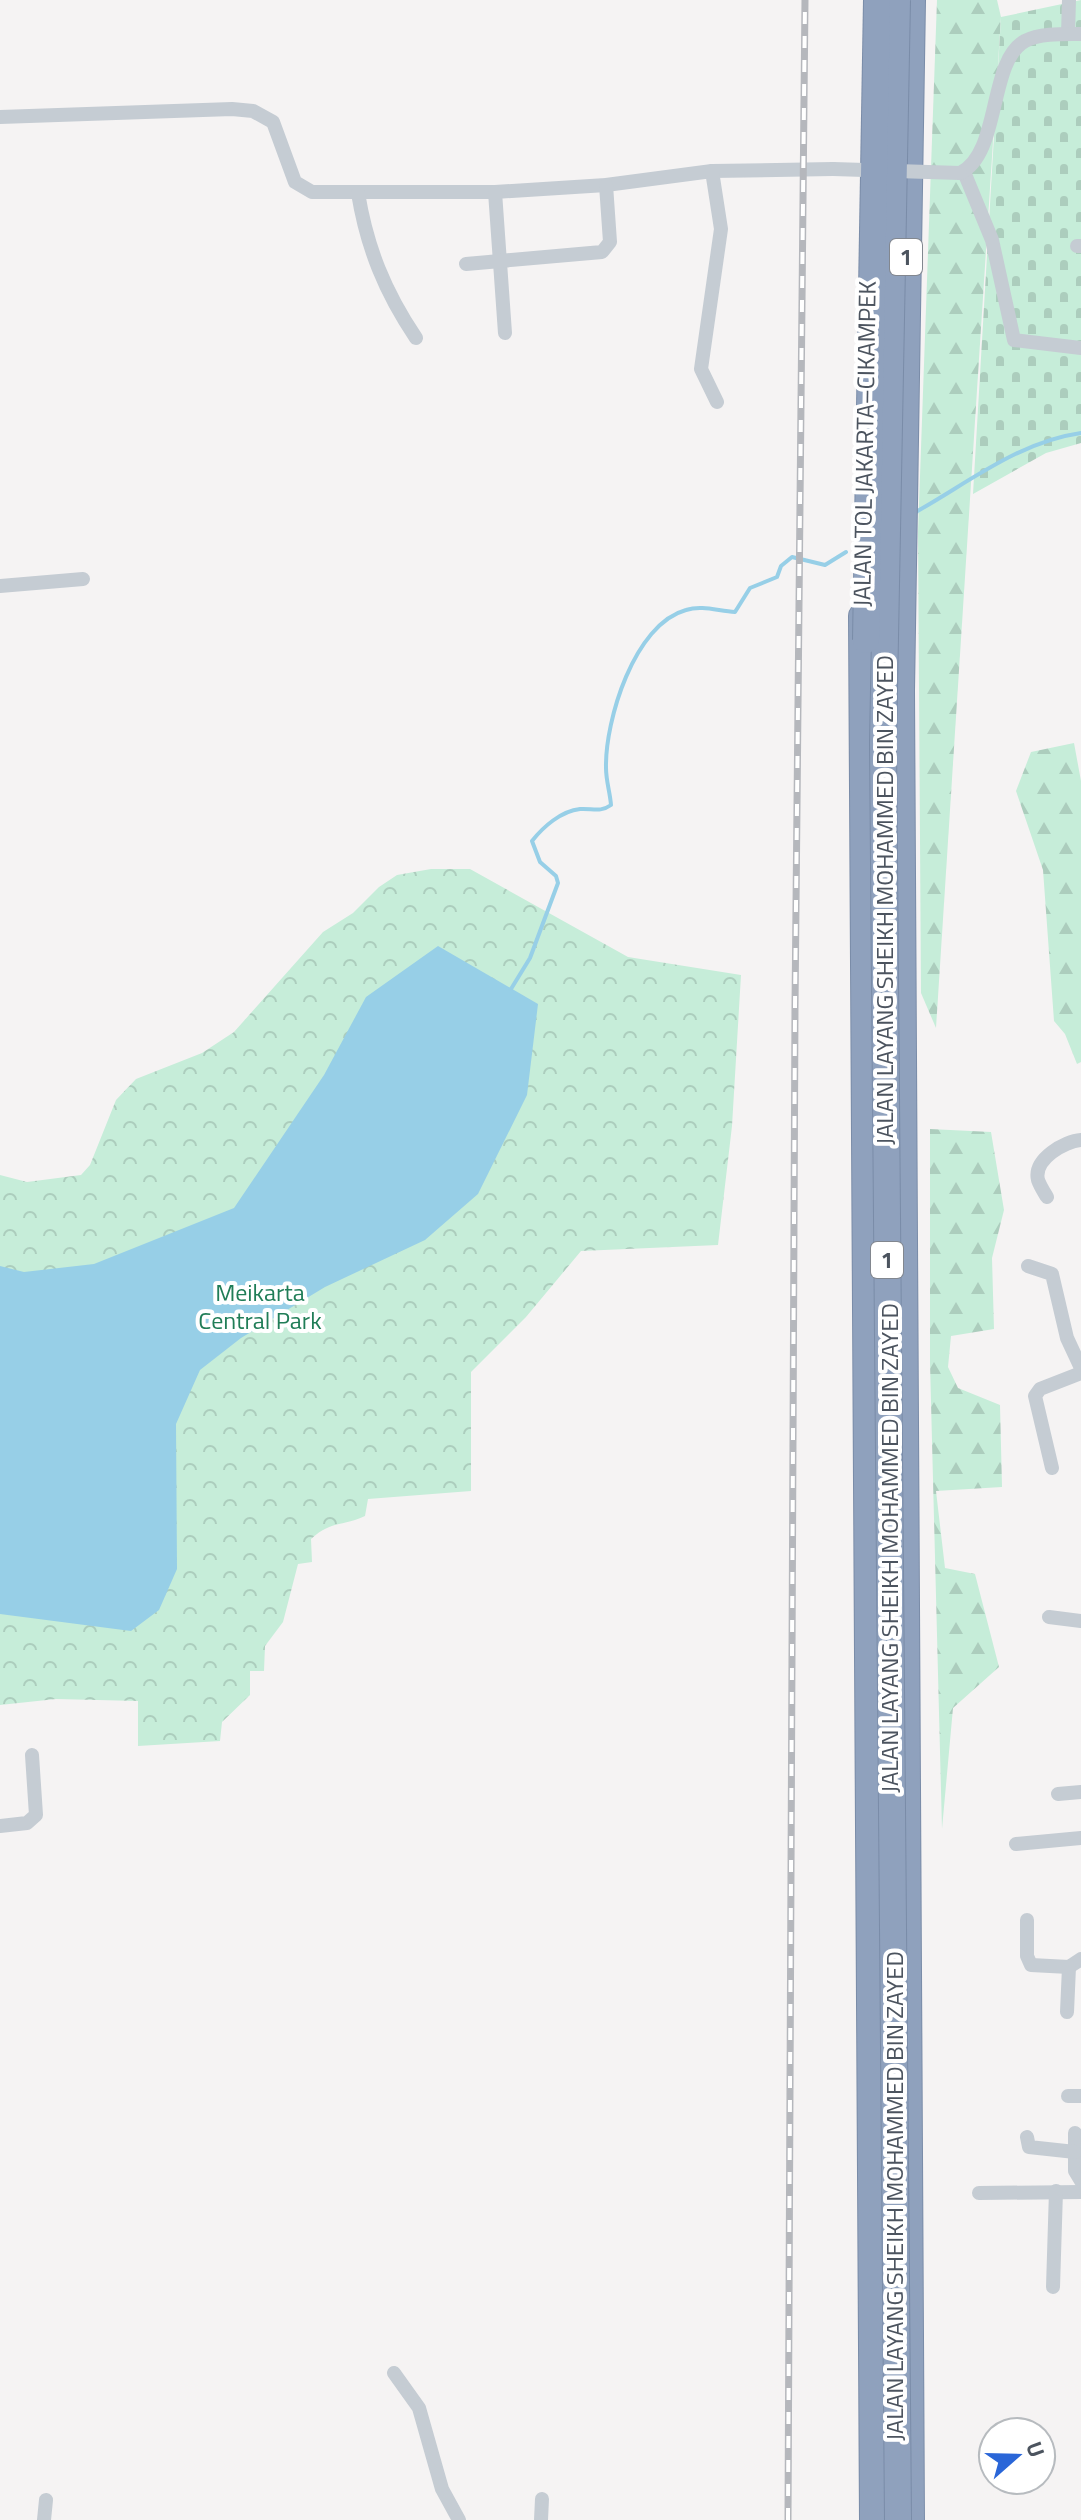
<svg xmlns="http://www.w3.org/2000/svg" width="1081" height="2520" viewBox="0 0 1081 2520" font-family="'Titillium Web',sans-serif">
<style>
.forest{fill:url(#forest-firs)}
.cemetery{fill:url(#cemetery-stones)}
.park{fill:url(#park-crowns)}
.water{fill:#97cfe7}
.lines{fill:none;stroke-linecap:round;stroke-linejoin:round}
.stream{stroke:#97cfe7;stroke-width:4}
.highway-casing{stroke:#7a8ca8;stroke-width:28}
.street{stroke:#c5ccd3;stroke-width:14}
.highway{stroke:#8fa1bd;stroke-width:26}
.rail-casing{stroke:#b5b7bc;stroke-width:7}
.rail{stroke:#fff;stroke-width:4;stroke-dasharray:12;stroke-linecap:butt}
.highway-bridge-casing{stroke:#7a8ca8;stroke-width:28;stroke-linecap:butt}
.street-bridge{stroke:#c5ccd3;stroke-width:14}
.highway-bridge{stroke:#8fa1bd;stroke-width:26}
.labels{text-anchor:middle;stroke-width:8;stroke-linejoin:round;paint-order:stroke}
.shield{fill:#fff;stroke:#82878f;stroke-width:2}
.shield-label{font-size:22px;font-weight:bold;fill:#4c545f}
.street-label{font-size:24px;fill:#4c545f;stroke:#fff}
.park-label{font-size:24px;fill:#207d57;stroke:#fff}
</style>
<defs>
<pattern id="forest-firs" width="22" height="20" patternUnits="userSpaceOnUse" patternTransform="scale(2)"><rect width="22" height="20" fill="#c6edd9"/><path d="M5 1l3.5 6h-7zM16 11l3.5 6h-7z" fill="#accdbd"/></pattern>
<pattern id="cemetery-stones" width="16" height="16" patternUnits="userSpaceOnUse" patternTransform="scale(2)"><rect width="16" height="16" fill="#c6edd9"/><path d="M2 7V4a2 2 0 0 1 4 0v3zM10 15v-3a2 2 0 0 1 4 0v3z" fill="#accdbd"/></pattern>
<pattern id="park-crowns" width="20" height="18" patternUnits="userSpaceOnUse" patternTransform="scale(2)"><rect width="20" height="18" fill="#c6edd9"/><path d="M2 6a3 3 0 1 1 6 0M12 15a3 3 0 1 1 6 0" fill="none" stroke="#accdbd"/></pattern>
</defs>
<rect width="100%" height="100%" fill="#f5f3f3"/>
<g class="forest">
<polygon points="937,0 997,0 1001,17 936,1028 921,993 918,532"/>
<polygon points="1074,743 1081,781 1081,1062 1077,1064 1065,1034 1054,1021 1043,870 1016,791 1031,752"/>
<polygon points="930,1129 991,1132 1004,1210 992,1258 994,1329 951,1336 948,1367 958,1388 1000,1405 1002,1487 936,1491 945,1568 975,1574 999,1667 953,1708 942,1829 930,1363"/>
</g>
<polygon class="cemetery" points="1081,0 1081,443 1046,453 973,494 1001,17"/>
<path class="park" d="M 431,869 L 470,869 L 628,957 L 741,975 L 732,1126 L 718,1245 L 581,1251 L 526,1317 L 471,1372 L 471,1491 L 368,1499 L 365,1516 C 341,1527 332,1520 311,1539 L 312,1562 L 298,1564 L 283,1622 L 265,1646 L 264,1671 L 250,1671 L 250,1695 L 222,1722 L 220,1741 L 138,1746 L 138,1701 L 56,1699 L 0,1705 L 0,1175 L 27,1182 L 81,1175 L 90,1165 L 116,1100 L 136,1079 L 202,1053 L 234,1032 L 323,932 L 353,913 L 379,887 L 397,875 Z"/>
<polygon class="water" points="438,946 538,1004 527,1095 478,1194 425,1240 325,1287 241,1338 200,1370 176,1424 177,1569 159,1610 131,1631 0,1614 0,1266 24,1272 94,1264 234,1208 324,1075 366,997"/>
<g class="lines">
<g class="stream">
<path d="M 914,513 C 968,483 1018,442 1081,433"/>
<path d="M 511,989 L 530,958 L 558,883 L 556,876 L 540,862 L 532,841 C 543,827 561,811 580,809 C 592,808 600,813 611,805 C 610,792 606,781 606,768 C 605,721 634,624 686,610 C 702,605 718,611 735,612 L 750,588 L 777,577 L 781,566 L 792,557 L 825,565 L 846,552"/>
</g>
<g class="highway-casing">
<g id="highway">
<polyline points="862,616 873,2520"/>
<polyline points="911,2520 901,691 912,0"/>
</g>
</g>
<g class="street">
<polyline points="1068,34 1069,0"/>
<polyline points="0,117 232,109 253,111 273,122 295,182 312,192 495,192 606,185 712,171 833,169"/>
<polyline points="712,171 721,229 701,369 717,402"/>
<polyline points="964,172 992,240 1014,340 1081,348"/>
<path d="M 960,173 C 1001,154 988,61 1025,41 C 1040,33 1064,34 1081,34"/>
<polyline points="495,192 505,333"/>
<path d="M 358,193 C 367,248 385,292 416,338"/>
<polyline points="1077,246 1081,246"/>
<polyline points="466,264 602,252 610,242 606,185"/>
<polyline points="0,586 83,579"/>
<path d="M 1047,1197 C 1044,1192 1040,1186 1038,1180 C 1033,1159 1065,1141 1081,1140"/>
<polyline points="1028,1266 1052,1274 1067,1338 1081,1368"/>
<polyline points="1052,1468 1035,1396 1040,1389 1081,1373"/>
<polyline points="1049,1617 1081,1621"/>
<polyline points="1058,1794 1081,1792"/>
<polyline points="0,1826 27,1823 36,1815 32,1755"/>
<polyline points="1016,1844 1081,1838"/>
<polyline points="1027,1920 1027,1956 1031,1965 1069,1967 1081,1959"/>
<polyline points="1067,2012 1069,1967"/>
<polyline points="1068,2096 1081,2096"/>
<polyline points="1075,2133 1075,2171 1081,2181"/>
<polyline points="1027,2137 1029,2147 1075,2152"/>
<polyline points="979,2193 1081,2192"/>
<polyline points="1053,2287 1056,2191"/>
<polyline points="394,2373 419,2408 442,2489 459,2520"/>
<polyline points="44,2520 46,2500"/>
<polyline points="541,2520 542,2499"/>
</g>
<use href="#highway" class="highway"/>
<g class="rail-casing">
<polyline id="rail" points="788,2520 795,1007 805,0"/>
</g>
<use href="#rail" class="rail"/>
<g class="highway-bridge-casing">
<g id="highway-bridge">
<polyline points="897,0 883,743 898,2520"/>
<polyline points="866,640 877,0"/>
</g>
</g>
<polyline class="street-bridge" points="833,169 960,173"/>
<use href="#highway-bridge" class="highway-bridge"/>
</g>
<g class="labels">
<g class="shield">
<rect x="890" y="239" width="32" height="36" rx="6"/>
<rect x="871" y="1242" width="32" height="36" rx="6"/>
</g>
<g class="shield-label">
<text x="906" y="265">1</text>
<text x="887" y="1268">1</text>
</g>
<g class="street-label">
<text transform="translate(865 444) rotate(-89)" y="8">JALAN TOL JAKARTA–CIKAMPEK</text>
<text transform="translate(885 900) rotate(-90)" y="8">JALAN LAYANG SHEIKH MOHAMMED BIN ZAYED</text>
<text transform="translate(890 1548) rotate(-90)" y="8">JALAN LAYANG SHEIKH MOHAMMED BIN ZAYED</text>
<text transform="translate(895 2196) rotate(-90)" y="8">JALAN LAYANG SHEIKH MOHAMMED BIN ZAYED</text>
</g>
<g class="park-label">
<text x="260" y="1301">Meikarta<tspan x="260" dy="28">Central Park</tspan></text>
</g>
</g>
<g transform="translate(1017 2456) rotate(70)"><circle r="38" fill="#ffffff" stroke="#b7bbbf" stroke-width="2"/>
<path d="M0-6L14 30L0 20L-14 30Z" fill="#2a66d8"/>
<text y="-12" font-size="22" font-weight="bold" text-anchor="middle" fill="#4c545f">U</text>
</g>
</svg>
